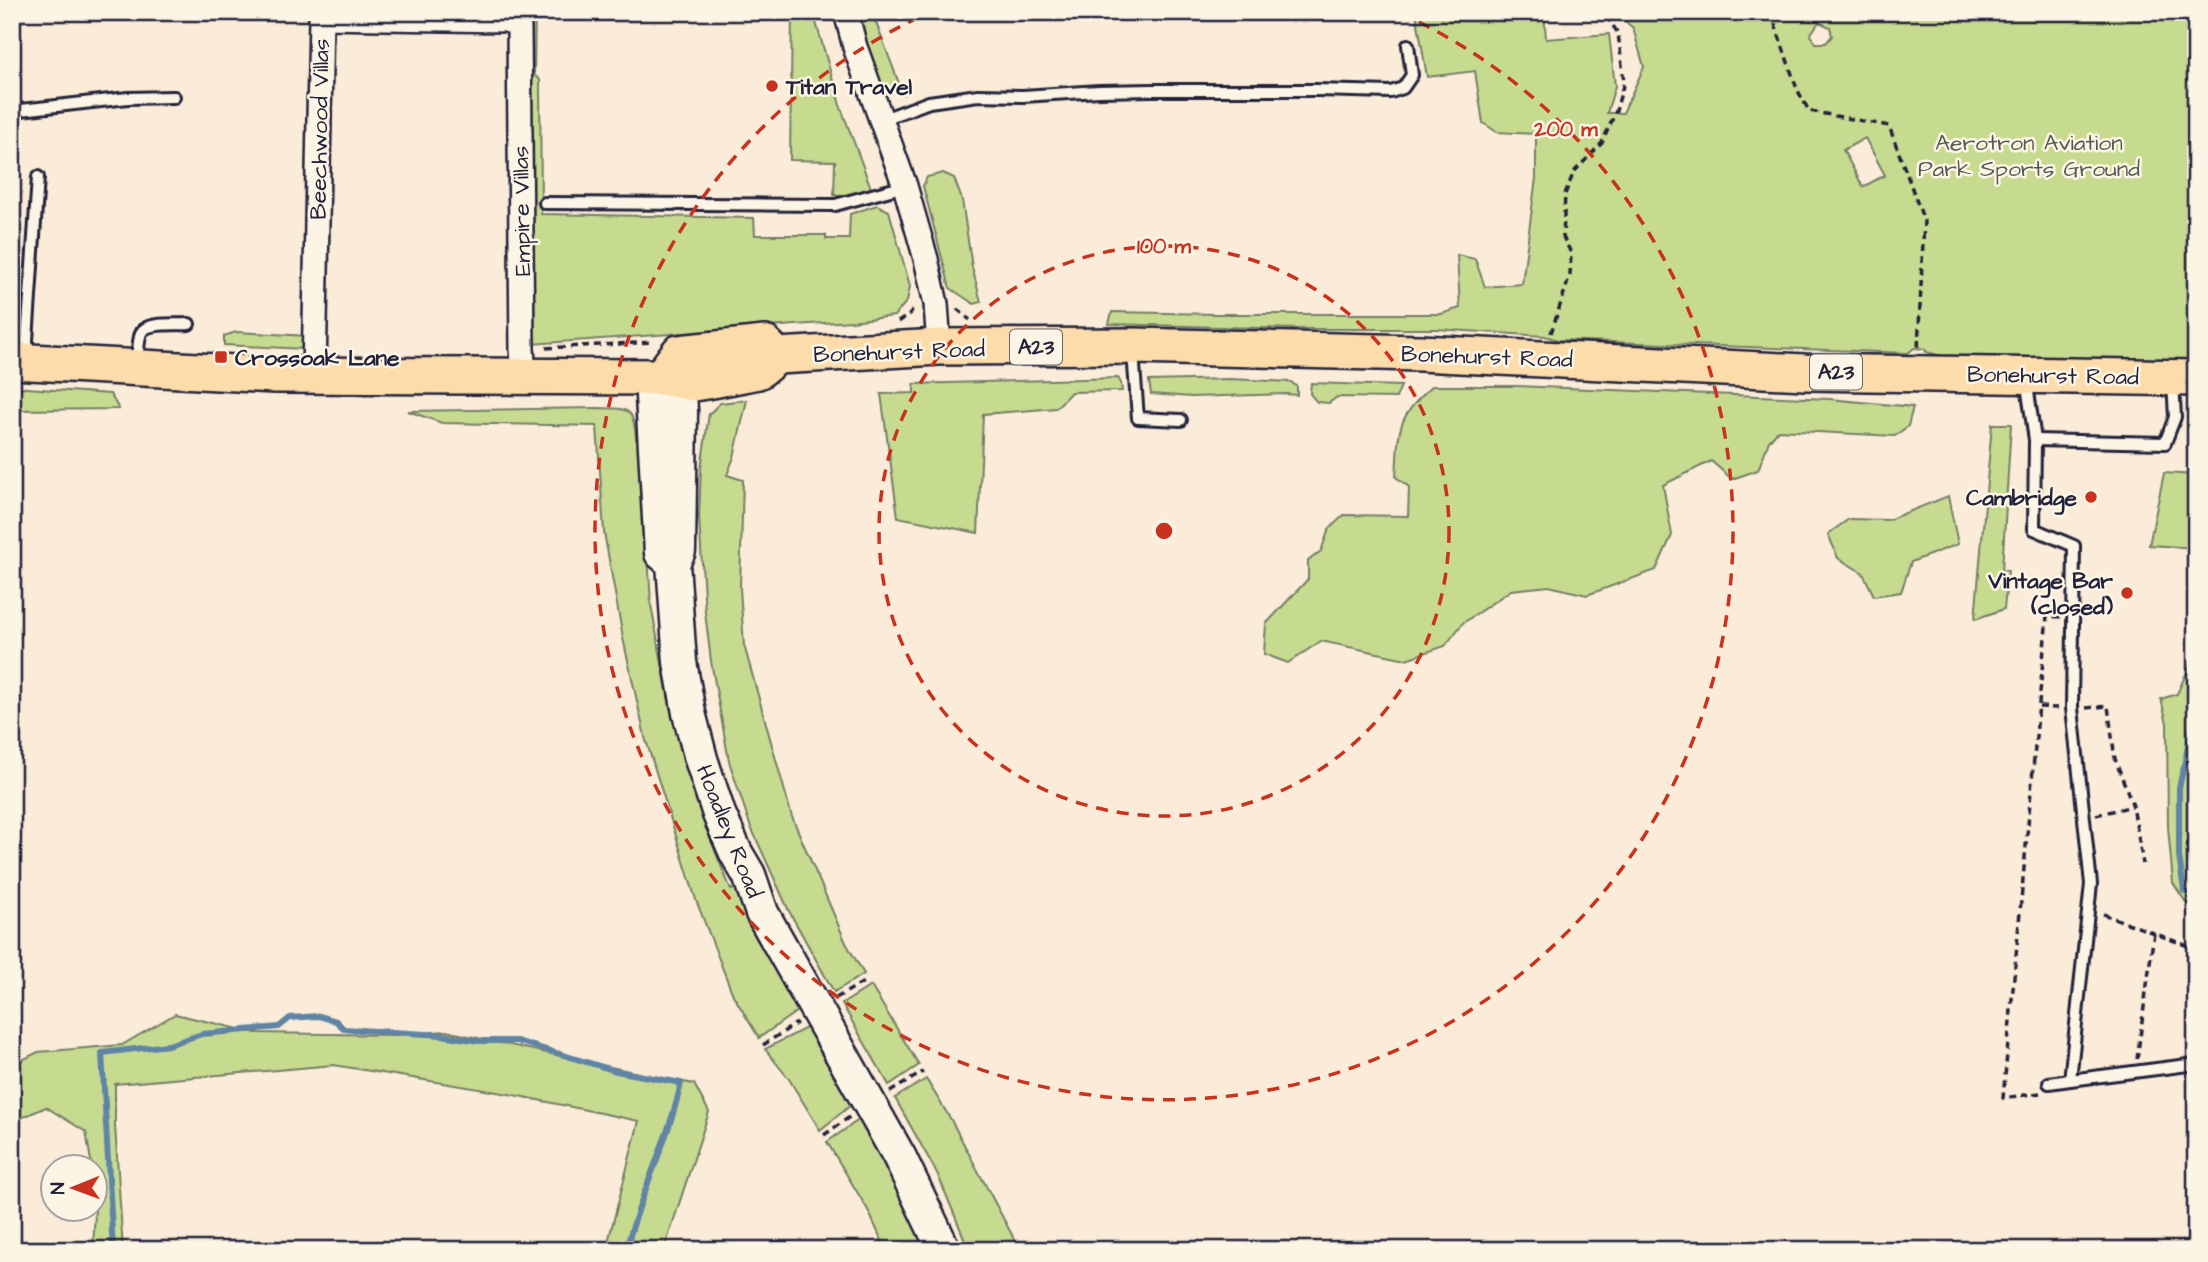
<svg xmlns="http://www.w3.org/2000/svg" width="2208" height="1262" viewBox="0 0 2208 1262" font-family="'Architects Daughter',sans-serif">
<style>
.green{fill:#c7db90;stroke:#747e66;stroke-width:2;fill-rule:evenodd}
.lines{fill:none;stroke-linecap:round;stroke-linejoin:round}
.stream{stroke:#6184a5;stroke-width:6}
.lane-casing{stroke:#22223b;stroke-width:16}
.street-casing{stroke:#22223b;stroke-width:28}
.secondary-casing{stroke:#22223b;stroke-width:37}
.primary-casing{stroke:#22223b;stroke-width:40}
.path{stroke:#22223b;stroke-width:3.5;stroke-dasharray:7 5;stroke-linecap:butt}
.lane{stroke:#fcf5e5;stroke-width:10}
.street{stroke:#fcf5e5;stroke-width:23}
.secondary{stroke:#fcf5e5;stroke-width:32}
.primary{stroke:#fddcac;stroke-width:35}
.ring{fill:none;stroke:#c8321e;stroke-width:3.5;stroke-dasharray:12 9}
.poi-dot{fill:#c8321e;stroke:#fcf5e5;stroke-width:2.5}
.labels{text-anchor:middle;stroke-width:5;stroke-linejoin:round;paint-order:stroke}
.shield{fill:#fcf5e5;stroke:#63616e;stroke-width:2}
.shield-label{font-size:21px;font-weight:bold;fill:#22223b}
.poi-label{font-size:23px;font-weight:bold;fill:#22223b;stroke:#fcf5e5;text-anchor:start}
.street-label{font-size:23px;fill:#22223b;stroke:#fcf5e5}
.park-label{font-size:23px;fill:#545a54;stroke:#fcf5e5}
.centre{fill:#c8321e;stroke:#fcf5e5;stroke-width:3.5}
.ring-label{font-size:21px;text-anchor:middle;font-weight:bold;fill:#c8321e;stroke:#fcf5e5;stroke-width:5;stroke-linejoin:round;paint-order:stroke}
</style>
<rect width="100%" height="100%" fill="#faecd8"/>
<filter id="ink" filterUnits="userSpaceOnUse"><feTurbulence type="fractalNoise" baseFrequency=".0143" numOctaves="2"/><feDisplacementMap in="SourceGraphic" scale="14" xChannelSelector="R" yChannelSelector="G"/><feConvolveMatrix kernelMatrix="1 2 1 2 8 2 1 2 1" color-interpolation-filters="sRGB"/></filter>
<g filter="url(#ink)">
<g class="green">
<polygon points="530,12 535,12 534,75 540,80 541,214 754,218 755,235 826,235 826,239 849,239 850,214 877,205 889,211 910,286 907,301 894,316 851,321 531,344 528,106"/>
<polygon points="792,12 813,12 840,105 871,188 856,195 834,195 835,161 790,160"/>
<polygon points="857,12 872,12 903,94 883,91 869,62"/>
<path d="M 1416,12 L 1544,12 L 1546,39 L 1609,34 L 1615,86 L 1607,113 L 1623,113 L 1644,67 L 1633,28 L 1614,12 L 2196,12 L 2196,365 L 1952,358 L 1926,352 L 1925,349 L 1914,348 L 1908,353 L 1558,340 L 1545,336 L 1436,329 L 1298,329 L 1109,324 L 1112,312 L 1217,314 L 1441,314 L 1460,308 L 1457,255 L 1475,259 L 1485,287 L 1522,284 L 1536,178 L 1536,134 L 1497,132 L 1483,123 L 1475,71 L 1427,77 ZM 1819,22 L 1830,27 L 1832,36 L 1826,43 L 1816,43 L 1810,35 ZM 1865,138 L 1885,175 L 1863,187 L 1843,150 Z"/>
<polygon points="943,173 954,178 962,200 972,267 981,302 974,304 950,288 923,186 927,177"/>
<polygon points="236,332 308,336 305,349 224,345 224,336"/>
<polygon points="1118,378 1121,383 1122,391 1071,392 1056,408 983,414 978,533 898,517 881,394 914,393 914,384"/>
<polygon points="1230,379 1291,382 1297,387 1297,395 1286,394 1191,397 1151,394 1149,381"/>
<polygon points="1311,383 1401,386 1396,398 1337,397 1329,403 1317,402 1310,394"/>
<path d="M 1432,386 L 1516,386 L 1829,399 L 1913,407 L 1908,426 L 1895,436 L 1778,430 L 1769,441 L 1758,470 L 1732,479 L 1711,461 L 1663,485 L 1672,535 L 1656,570 L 1587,595 L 1549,586 L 1511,590 L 1463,623 L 1445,646 L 1406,659 L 1321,641 L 1288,663 L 1264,654 L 1266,624 L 1308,579 L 1308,561 L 1321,551 L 1329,529 L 1344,515 L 1408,516 L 1409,487 L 1396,477 C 1399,430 1395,419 1432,386 Z"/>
<polygon points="12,387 110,394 119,409 12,410"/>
<polygon points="747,400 734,457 727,475 743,480 740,588 744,645 792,817 846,943 864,974 834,992 789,911 750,825 729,761 711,661 705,612 699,517 701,468 709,414 720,403"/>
<path d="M 596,408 C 628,409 634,405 636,440 L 641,441 L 642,452 L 651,605 L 671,711 L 705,826 L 731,890 L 745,883 L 800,1009 L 759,1038 L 733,995 L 696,900 L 645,737 L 623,638 L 604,532 L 597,426 L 442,423 L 408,411 Z"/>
<polygon points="1992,424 2011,424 2002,570 2008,571 2004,609 1975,619"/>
<polygon points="2164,473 2196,475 2196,548 2149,545"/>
<polygon points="1948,496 1958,544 1911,562 1901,592 1874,596 1863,573 1838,558 1828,534 1849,519 1888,520"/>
<polygon points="2196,652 2196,908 2187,904 2173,883 2168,827 2167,723 2161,699 2177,694"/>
<polygon points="871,986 919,1065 889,1085 842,1004"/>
<polygon points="175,1014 256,1033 397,1035 446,1031 652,1076 694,1084 709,1112 664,1250 606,1250 639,1121 509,1094 334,1065 115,1084 115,1125 123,1250 93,1250 96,1191 94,1168 92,1167 86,1132 46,1107 12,1122 12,1065 38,1052 122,1045"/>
<polygon points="810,1026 856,1101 820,1130 789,1079 765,1049"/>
<polygon points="926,1079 950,1118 1020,1250 969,1250 938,1175 895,1098"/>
<polygon points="863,1117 931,1250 886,1250 868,1210 827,1142"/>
</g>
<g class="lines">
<g class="stream">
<polyline points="2196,710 2179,788 2179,856 2184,891 2196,896"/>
<path d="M 113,1250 L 102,1053 L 168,1045 L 202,1034 L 279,1027 L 290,1018 L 319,1016 L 336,1021 L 344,1029 L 442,1035 L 479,1041 L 517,1041 L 616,1071 L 681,1083 C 669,1140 640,1193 626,1250"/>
</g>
<g class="lane-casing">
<g id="lane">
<polyline points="12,111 128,98 174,97"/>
<polyline points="881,120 929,102 978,95 1023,96 1099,91 1153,90 1316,90 1391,92 1403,88 1412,75 1408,45"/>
<polyline points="545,203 835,205 905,186"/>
<polyline points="1133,352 1138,418 1181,420"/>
<polyline points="28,359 27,341 38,177"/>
<path d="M 137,362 C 138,354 138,341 141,333 C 146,321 178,325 189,324"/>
<polyline points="2028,382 2028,392 2035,440 2034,529 2074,546 2072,708 2091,884 2070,1080 2196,1064"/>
<polyline points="2035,440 2165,443 2175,417 2173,382"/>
<polyline points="2049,1083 2070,1080"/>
</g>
</g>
<g class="street-casing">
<g id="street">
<polyline points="846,12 855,47 905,186 926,259 936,304 939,347"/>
<polyline points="314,375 321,17 506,20 514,23 519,28 522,349 524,376"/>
</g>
</g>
<g class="secondary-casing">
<polyline id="secondary" points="673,563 679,551 681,411 680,391 661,377 652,396 661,553 673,563 680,662 689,713 701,759 719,814 736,853 749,875 762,913 899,1156 944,1250"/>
</g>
<g class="primary-casing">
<g id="primary">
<polyline points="12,361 275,375 661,377 694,383 712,380 758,371 777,356 939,347 1133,346 1420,353 1805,372 2196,378"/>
<polyline points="661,377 679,353 765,344 777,356"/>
</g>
</g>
<g class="path">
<polyline points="1771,12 1797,89 1809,111 1889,126 1924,221 1918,349"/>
<polyline points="957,309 970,320"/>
<polyline points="898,322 909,315 916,307"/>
<polyline points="1551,333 1570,275 1571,253 1563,237 1565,194 1574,172 1602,143 1616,111 1624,82 1618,33 1603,12"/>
<polyline points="546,348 653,342"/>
<polyline points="2039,707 2058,708"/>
<polyline points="2086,708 2108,706 2115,759 2133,806 2143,864"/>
<polyline points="2096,815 2133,806"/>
<polyline points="2103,914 2196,949"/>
<polyline points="836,998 867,980"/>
<polyline points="763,1045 797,1023"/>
<polyline points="2137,1059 2154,933"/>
<polyline points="890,1092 923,1072"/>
<polyline points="2040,1093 2003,1098 2047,616 2061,617"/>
<polyline points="824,1135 851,1116"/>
</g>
<use href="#lane" class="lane"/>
<use href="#street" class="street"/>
<use href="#secondary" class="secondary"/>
<use href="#primary" class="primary"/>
</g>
</g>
<g class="ring">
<circle cx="1164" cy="531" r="285"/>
<path d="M1400 13A569 569 0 1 1 928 13"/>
</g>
<g class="poi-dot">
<circle cx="772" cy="86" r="7"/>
<rect x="214" y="350" width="14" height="14" rx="3.5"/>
<circle cx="2091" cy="497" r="7"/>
<circle cx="2127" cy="593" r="7"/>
</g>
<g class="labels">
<g class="shield">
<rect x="1010" y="329.5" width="52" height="35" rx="5"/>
<rect x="1810" y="354.5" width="52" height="35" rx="5"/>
</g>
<g class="shield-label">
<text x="1036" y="354">A23</text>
<text x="1836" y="379">A23</text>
</g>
<g class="poi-label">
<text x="786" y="94">Titan Travel</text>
<text x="235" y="365">Crossoak Lane</text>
<text x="2077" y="505" text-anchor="end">Cambridge</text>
<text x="2113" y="588" text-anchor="end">Vintage Bar<tspan x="2113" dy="26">(closed)</tspan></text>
</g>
<g class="street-label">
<text transform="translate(319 129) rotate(-89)" y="8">Beechwood Villas</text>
<text transform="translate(521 211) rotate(-91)" y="8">Empire Villas</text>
<text transform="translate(899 351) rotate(-2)" y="8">Bonehurst Road</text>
<text transform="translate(1487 356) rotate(2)" y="8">Bonehurst Road</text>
<text transform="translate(2053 375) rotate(1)" y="8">Bonehurst Road</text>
<text transform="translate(730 831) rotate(68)" y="8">Hoadley Road</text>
</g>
<g class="park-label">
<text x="2029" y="150">Aerotron Aviation<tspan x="2029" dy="26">Park Sports Ground</tspan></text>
</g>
</g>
<circle cx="1164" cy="531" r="10" class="centre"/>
<g class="ring-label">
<text x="1566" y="136">200 m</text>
<text x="1164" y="253">100 m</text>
</g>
<rect width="2208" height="1262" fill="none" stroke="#fcf5e5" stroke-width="42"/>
<rect x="21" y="21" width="2166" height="1220" fill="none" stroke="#22223b" stroke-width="2.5" filter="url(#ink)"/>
<g transform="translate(74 1188) rotate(269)"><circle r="33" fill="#fcf5e5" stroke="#a5a1a1" stroke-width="2"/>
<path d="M0-5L12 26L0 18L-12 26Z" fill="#c8321e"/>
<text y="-10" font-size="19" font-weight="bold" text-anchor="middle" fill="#22223b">N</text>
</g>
</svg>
